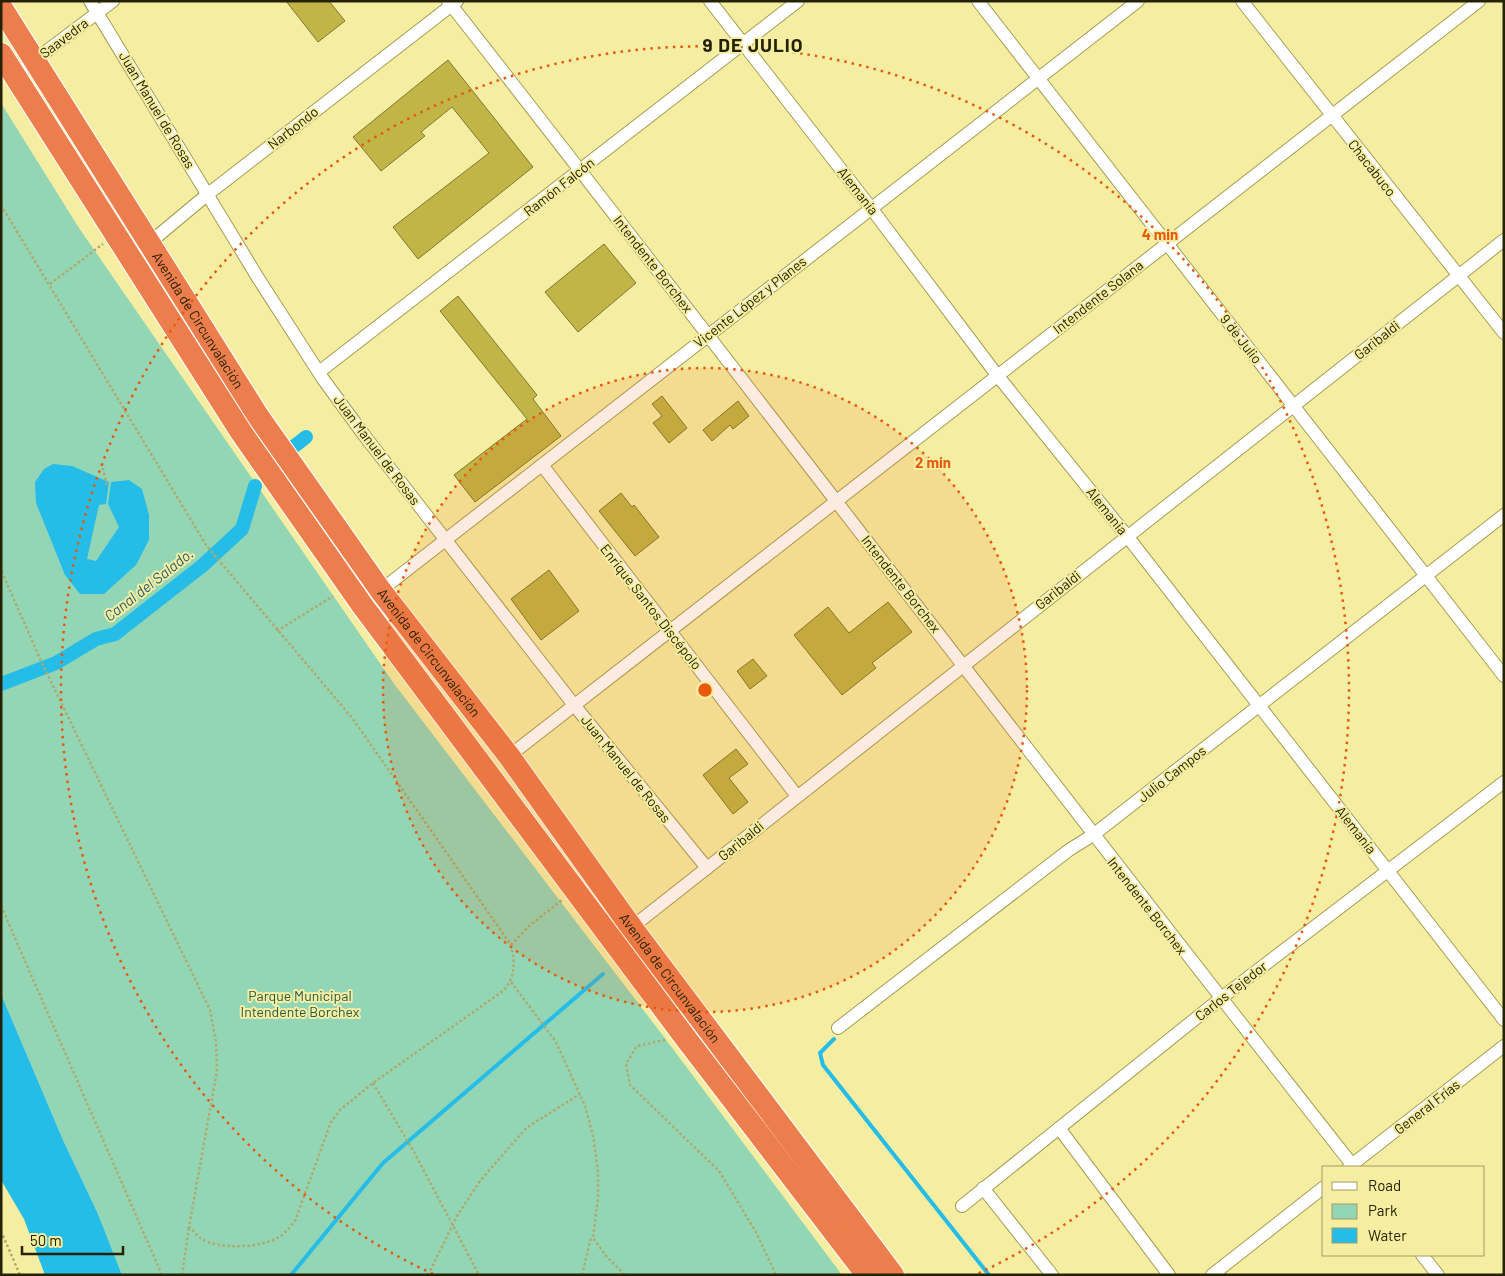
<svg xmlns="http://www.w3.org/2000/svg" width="1505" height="1276" viewBox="0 0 1505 1276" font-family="Barlow,sans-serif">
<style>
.green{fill:#93d6b6}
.water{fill:#26bce8}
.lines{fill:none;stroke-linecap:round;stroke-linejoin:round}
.stream{stroke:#26bce8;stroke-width:4}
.canal{stroke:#26bce8;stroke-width:14}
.building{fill:#c0b546;stroke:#7f772b}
.street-casing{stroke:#a59e53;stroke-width:14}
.highway-casing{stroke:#fff;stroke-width:24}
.path{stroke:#afa96c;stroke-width:2.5;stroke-dasharray:2.5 2.5;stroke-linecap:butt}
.street{stroke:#fff;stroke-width:12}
.highway{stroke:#ec7d4c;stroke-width:22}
.ring{fill:none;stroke:#e8590c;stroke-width:2.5;stroke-dasharray:2.5 5}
.labels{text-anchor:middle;stroke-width:4;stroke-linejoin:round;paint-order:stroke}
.street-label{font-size:14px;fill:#252202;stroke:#f5eea2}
.park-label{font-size:14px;fill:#275944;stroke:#f5eea2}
.water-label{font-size:15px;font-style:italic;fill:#255c6e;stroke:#f5eea2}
.district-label{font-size:19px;font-weight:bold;letter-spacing:1px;fill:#252202;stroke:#f5eea2}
.centre{fill:#e8590c;stroke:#f5eea2;stroke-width:2.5}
.ring-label{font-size:15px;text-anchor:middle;font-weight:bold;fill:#e8590c;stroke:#f5eea2;stroke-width:4;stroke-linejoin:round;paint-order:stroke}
</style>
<rect width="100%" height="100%" fill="#f5eea2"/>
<polygon class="green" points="1,103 79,228 395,685 664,1037 842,1275 122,1275 98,1214 63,1140 1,994"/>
<g class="water">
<polygon points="53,464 72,466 109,482 106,504 99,505 87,559 96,561 119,527 108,504 111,482 129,480 142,489 149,515 149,540 136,565 104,594 80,594 65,575 36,503 35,482 44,469"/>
<polygon points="1,994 63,1140 98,1214 122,1275 45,1275 24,1219 1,1180"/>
</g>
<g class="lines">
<g class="stream">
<polyline points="834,1039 820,1053 823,1065 989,1275"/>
<polyline points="291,1275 383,1163 603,974"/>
</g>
<g class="canal">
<polyline points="292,448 306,437"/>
<polyline points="1,684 56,663 96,639 115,634 202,566 242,529 255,486"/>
</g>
</g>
<g class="building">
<polygon points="286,1 329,1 345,21 318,42"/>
<polygon points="448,60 533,167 418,259 393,227 489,153 452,107 421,132 425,136 381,171 353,137"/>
<polygon points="604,244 636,283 578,332 545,292"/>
<polygon points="458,296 537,395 533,399 561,436 475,502 454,475 527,419 440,311"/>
<polygon points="662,396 687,428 669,443 653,423 662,416 652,404"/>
<polygon points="738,401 749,416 733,429 730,425 712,441 703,430"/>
<polygon points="621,493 632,507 634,505 659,537 635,556 599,511"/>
<polygon points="549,570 579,611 541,640 511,599"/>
<polygon points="888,602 912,632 872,663 876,668 842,695 794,635 828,607 849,633"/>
<polygon points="753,659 767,676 750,689 737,671"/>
<polygon points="736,749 748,764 729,778 748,802 733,814 703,775"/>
</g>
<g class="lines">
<g class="street-casing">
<g id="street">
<polyline points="90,1 258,278 323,379 364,435 574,705 707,868"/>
<path d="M 448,1 C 752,389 1049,781 1354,1167"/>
<polyline points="710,1 871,208 997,375 1127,536 1504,1020"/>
<polyline points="978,1 1504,676"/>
<polyline points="1242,1 1504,333"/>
<polyline points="15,75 113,1"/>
<polyline points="128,254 148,244 208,194 457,1"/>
<polyline points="319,372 798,1"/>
<polyline points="542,465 797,796"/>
<polyline points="376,594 1138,1"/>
<polyline points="509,756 1479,1"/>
<polyline points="627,931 1504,240"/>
<polyline points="838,1028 1069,850 1093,835 1504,515"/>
<polyline points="1059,1128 1169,1275"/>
<polyline points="1349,1167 1504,1046"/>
<polyline points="983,1188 1052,1275"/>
<polyline points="962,1206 1220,999 1504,782"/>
<polyline points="1422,1255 1438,1275"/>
<polyline points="1212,1275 1324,1187"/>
</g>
</g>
<g class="highway-casing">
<g id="highway">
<path id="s1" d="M 1,7 L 258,416 L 381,591 L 509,756 L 632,928 L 893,1275"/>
<polyline points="1,54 241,432 362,605 687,1040 867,1275"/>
</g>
</g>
<g class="path">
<path d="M 1,205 L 206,545 L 353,719 L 511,945 C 515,964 516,976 503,991 L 373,1083 L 340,1110 L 331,1122 L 295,1221 C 290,1227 286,1233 279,1237 C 262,1248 217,1250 200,1238 C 196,1235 193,1230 189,1227 L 217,1071 L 216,1042 L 210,1010 L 41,661 L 1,570"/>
<polyline points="50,284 103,244"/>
<polyline points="102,463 107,487"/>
<polyline points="277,631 333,596"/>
<polyline points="1,906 162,1275"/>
<polyline points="511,945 530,925 562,900"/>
<polyline points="511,982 556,1042 585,1106 593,1135 598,1172 598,1198 593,1238 607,1257 625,1275"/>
<polyline points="665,1040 637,1046 626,1064 630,1085 719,1171 756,1232 776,1275"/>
<polyline points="373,1083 414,1152 479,1275"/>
<polyline points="1,1231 20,1275"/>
<polyline points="182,1275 189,1227"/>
<polyline points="428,1275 457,1216 480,1181 526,1128 580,1094"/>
<polyline points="582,1275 591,1237"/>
</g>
<use href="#street" class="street"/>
<use href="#highway" class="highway"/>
</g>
<circle cx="705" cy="690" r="322" fill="#e8590c" fill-opacity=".12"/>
<g class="ring">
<circle cx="705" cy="690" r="322"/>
<path d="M433 1274A644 644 0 1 1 977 1274"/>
</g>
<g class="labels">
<g class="street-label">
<text transform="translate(64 38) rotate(-37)" y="5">Saavedra</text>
<text transform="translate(157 110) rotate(59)" y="5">Juan Manuel de Rosas</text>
<text transform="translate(293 128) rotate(-38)" y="5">Narbondo</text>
<text transform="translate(1372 168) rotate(52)" y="5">Chacabuco</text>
<text transform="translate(559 187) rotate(-38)" y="5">Ramón Falcón</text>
<text transform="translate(858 191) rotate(52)" y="5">Alemania</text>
<text transform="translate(653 264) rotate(52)" y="5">Intendente Borchex</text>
<text transform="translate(1098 297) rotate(-38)" y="5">Intendente Solana</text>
<text transform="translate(750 302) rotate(-38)" y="5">Vicente López y Planes</text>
<text dy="5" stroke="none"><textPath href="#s1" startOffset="370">Avenida de Circunvalación</textPath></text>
<text transform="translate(1241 339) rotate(52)" y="5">9 de Julio</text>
<text transform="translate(1377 340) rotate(-38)" y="5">Garibaldi</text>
<text transform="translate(377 450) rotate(53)" y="5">Juan Manuel de Rosas</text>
<text transform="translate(1107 511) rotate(51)" y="5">Alemania</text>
<text transform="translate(901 584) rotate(52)" y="5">Intendente Borchex</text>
<text transform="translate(1058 590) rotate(-38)" y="5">Garibaldi</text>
<text transform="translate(651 607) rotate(52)" y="5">Enrique Santos Discépolo</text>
<text dy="5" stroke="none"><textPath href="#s1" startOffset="775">Avenida de Circunvalación</textPath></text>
<text transform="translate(626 769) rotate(51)" y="5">Juan Manuel de Rosas</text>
<text transform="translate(1172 774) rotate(-38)" y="5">Julio Campos</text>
<text transform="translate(1356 830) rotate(52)" y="5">Alemania</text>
<text transform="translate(741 841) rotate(-39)" y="5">Garibaldi</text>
<text transform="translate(1147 906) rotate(52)" y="5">Intendente Borchex</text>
<text dy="5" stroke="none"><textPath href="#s1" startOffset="1180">Avenida de Circunvalación</textPath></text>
<text transform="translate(1231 991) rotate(-38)" y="5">Carlos Tejedor</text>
<text transform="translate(1427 1107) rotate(-38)" y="5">General Frías</text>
</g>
<g class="park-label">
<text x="300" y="1001">Parque Municipal<tspan x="300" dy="16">Intendente Borchex</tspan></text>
</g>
<g class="water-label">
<text transform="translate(149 585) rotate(-38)" y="5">Canal del Salado.</text>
</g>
<g class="district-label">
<text x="753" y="52">9 DE JULIO</text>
</g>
</g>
<circle cx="705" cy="690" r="8" class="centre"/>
<g class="ring-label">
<text x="1160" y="240">4 min</text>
<text x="933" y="468">2 min</text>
</g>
<rect width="1505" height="1276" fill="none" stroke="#252202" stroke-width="5"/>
<rect x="1322" y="1166" width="162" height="90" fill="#f5eea2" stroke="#a29c62"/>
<rect x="1332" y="1182" width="25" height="8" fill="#ffffff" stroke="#a29c62"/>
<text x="1368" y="1191" font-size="15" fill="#252202">Road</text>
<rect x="1332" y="1204" width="25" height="15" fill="#93d6b6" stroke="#a29c62"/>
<text x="1368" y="1216" font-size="15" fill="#252202">Park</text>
<rect x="1332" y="1228" width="25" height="15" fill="#26bce8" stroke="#a29c62"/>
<text x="1368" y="1241" font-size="15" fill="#252202">Water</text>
<path d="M22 1246v8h101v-8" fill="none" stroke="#252202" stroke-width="2.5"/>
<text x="30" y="1246" font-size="15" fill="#252202" stroke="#f5eea2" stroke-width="4" paint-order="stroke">50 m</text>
</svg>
